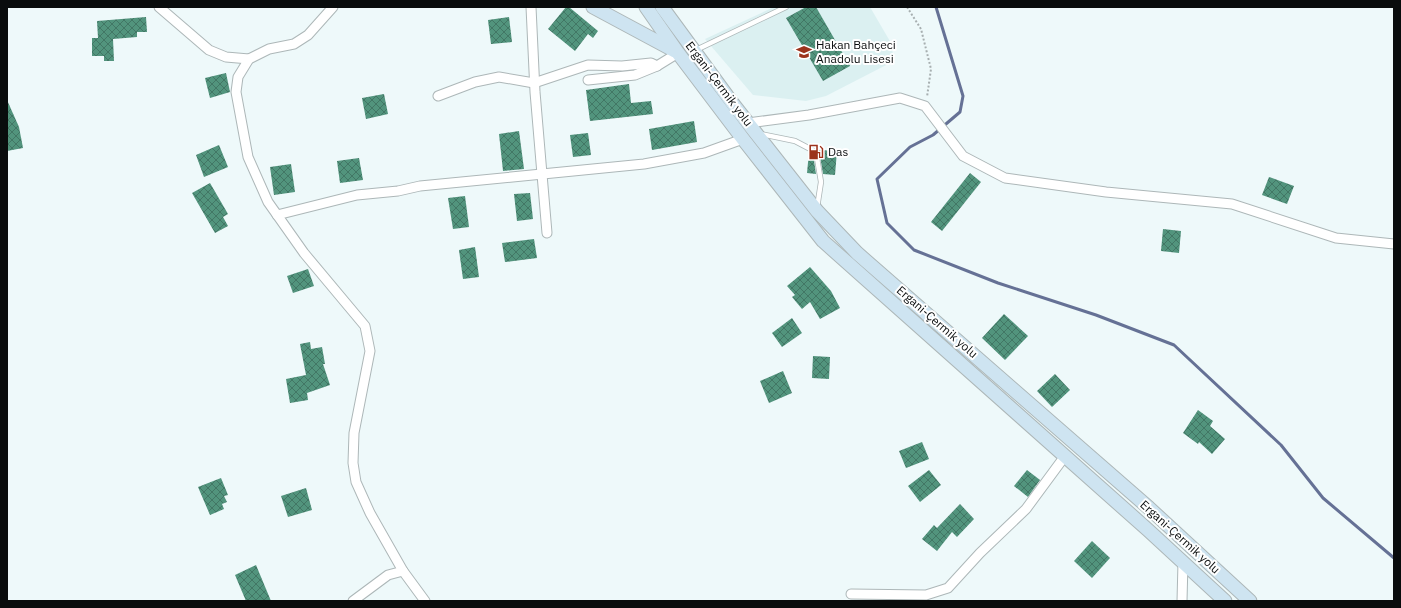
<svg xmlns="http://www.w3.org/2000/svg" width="1401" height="608" viewBox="0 0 1401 608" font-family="'IBM Plex Sans',sans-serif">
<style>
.built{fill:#dbf0f1}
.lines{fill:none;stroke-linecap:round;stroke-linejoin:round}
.stream{stroke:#657195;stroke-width:3}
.building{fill:url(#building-cross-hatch)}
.lane-casing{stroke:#adb7b8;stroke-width:6}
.street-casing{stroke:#adb7b8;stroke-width:11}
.secondary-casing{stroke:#adb7b8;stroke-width:15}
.path{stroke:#a7afb0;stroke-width:2;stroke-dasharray:2 2;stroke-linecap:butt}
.lane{stroke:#fff;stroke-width:4.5}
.street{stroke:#fff;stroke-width:9}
.secondary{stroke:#cee4f1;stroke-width:13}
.labels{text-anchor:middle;stroke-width:4;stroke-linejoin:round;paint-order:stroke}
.poi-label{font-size:12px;fill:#090c0d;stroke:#fff;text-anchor:start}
.street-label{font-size:12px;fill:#090c0d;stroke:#fff}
</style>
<defs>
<pattern id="building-cross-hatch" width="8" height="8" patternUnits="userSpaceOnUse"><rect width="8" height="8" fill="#52947d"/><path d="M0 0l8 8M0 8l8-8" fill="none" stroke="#427765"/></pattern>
</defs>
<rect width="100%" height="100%" fill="#eef9fa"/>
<polygon class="built" points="774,7 870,7 891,43 894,61 826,96 806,101 753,95 705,39"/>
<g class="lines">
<polyline class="stream" points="936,7 963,96 960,112 933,135 910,147 877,179 887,223 914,250 998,283 1096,315 1174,345 1281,445 1323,498 1394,558"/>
</g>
<g class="building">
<polygon points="566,7 569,7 598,31 593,38 588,34 575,51 548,29"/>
<polygon points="806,7 816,7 850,66 823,81 786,18"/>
<polygon points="146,17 147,32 137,32 137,37 113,39 114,61 104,61 104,56 92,56 92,38 98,38 97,21"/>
<polygon points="509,17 512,42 491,44 488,20"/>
<polygon points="226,73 230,92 210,98 205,78"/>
<polygon points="629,84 631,103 651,101 653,114 590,121 586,90"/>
<polygon points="384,94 388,114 366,119 362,98"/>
<polygon points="7,100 19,127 23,148 7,151"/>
<polygon points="694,121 697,142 652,150 649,129"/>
<polygon points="519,131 524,169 503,171 499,134"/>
<polygon points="588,133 591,155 573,157 570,135"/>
<polygon points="219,145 228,167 204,177 196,155"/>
<polygon points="819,150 837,151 835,175 823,174"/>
<polygon points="809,152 813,154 816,174 807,173"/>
<polygon points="359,158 363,180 340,183 337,161"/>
<polygon points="291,164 295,192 274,195 270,167"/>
<polygon points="970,173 981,182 942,231 931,222"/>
<polygon points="1269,177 1294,186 1287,204 1262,195"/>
<polygon points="210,183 228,214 223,217 228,226 215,233 192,193"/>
<polygon points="530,193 533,219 517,221 514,194"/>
<polygon points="465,196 469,227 453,229 448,198"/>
<polygon points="1163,229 1181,231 1179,253 1161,251"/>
<polygon points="534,239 537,258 505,262 502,243"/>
<polygon points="475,247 479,277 463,279 459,250"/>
<polygon points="810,267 831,291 840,308 820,319 810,302 802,309 792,297 795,295 787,286"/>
<polygon points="308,269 314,286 293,293 287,276"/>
<polygon points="1004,314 1028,336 1005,360 982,338"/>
<polygon points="792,318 802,333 782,347 772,333"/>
<polygon points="310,342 311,349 322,347 325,364 323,364 330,385 307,393 308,400 290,403 286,379 306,375 300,344"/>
<polygon points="813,356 830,357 829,379 812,378"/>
<polygon points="783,371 792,393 769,403 760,381"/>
<polygon points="1055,374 1070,390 1052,407 1037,391"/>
<polygon points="1198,410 1213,421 1210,426 1225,439 1212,454 1199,442 1198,444 1183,433"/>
<polygon points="922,442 929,459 906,468 899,451"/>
<polygon points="929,470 941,485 920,502 908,486"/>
<polygon points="1027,470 1040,480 1028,497 1014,486"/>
<polygon points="221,478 228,495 224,496 227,502 222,504 224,509 210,515 198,487"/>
<polygon points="306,488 312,510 288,517 281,496"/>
<polygon points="960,504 974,519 957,537 952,532 937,551 922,539 934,525 937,528"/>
<polygon points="1092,541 1110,558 1092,578 1074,561"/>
<polygon points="256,565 271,601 246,601 235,575"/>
</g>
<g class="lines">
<g class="lane-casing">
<g id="lane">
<polyline points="696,50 786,7"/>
<polyline points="761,134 795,141 816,152 821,182 817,208"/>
</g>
</g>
<g class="street-casing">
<g id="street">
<polyline points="159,7 209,50 226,57 249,59"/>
<polyline points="333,7 308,35 294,44 269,49 249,59 238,77 236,92 248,157 268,202 304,253 365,326 370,351 354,433 353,463 356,482 370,513 403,571 425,601"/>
<polyline points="531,7 535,92 547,233"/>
<polyline points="588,80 635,75 657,66 678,53"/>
<polyline points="438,96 475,82 499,77 534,83 588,65 622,66 651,63 657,66"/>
<polyline points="748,123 809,115 900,98 925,106 963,156 1005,178 1106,192 1232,204 1336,238 1394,244"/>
<polyline points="277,215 357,195 398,191 420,186 644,164 704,153 743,139"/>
<polyline points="851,594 926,595 948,588 980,553 1026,509 1065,456"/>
<polyline points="353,601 388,575 403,571"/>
<polyline points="1182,601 1183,562"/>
</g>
</g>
<g class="secondary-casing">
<g id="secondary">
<polyline points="593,7 675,51"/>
<polyline points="646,7 678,53 743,139 823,241 1148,530 1225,601"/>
<polyline points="662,7 733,104 817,211 857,253 1149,508 1250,601"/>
</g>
</g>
<polyline class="path" points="907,7 921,29 931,69 927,97"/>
<use href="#lane" class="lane"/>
<use href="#street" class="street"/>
<use href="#secondary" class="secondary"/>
</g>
<defs>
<g id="school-bare" transform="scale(1.2)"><path d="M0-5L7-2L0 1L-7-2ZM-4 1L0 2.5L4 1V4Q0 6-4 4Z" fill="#9c331c" stroke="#fff" stroke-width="2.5" paint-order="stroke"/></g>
<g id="fuel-bare" transform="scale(1.2)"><path d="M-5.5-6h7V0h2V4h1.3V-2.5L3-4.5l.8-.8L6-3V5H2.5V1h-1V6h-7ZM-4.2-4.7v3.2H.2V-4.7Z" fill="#9c331c" stroke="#fff" stroke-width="2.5" paint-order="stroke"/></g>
</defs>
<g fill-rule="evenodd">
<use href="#school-bare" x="804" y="52"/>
<use href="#fuel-bare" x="816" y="152"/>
</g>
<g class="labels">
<g class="poi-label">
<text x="816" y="49">Hakan Bahçeci<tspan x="816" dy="14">Anadolu Lisesi</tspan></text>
<text x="828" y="156">Das</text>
</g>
<g class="street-label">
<text transform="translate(719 84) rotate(53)" y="4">Ergani-Çermik yolu</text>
<text transform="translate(937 322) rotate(41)" y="4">Ergani-Çermik yolu</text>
<text transform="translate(1180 537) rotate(42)" y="4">Ergani-Çermik yolu</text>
</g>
</g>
<rect width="1401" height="608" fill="none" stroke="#090c0d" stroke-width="16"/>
</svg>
